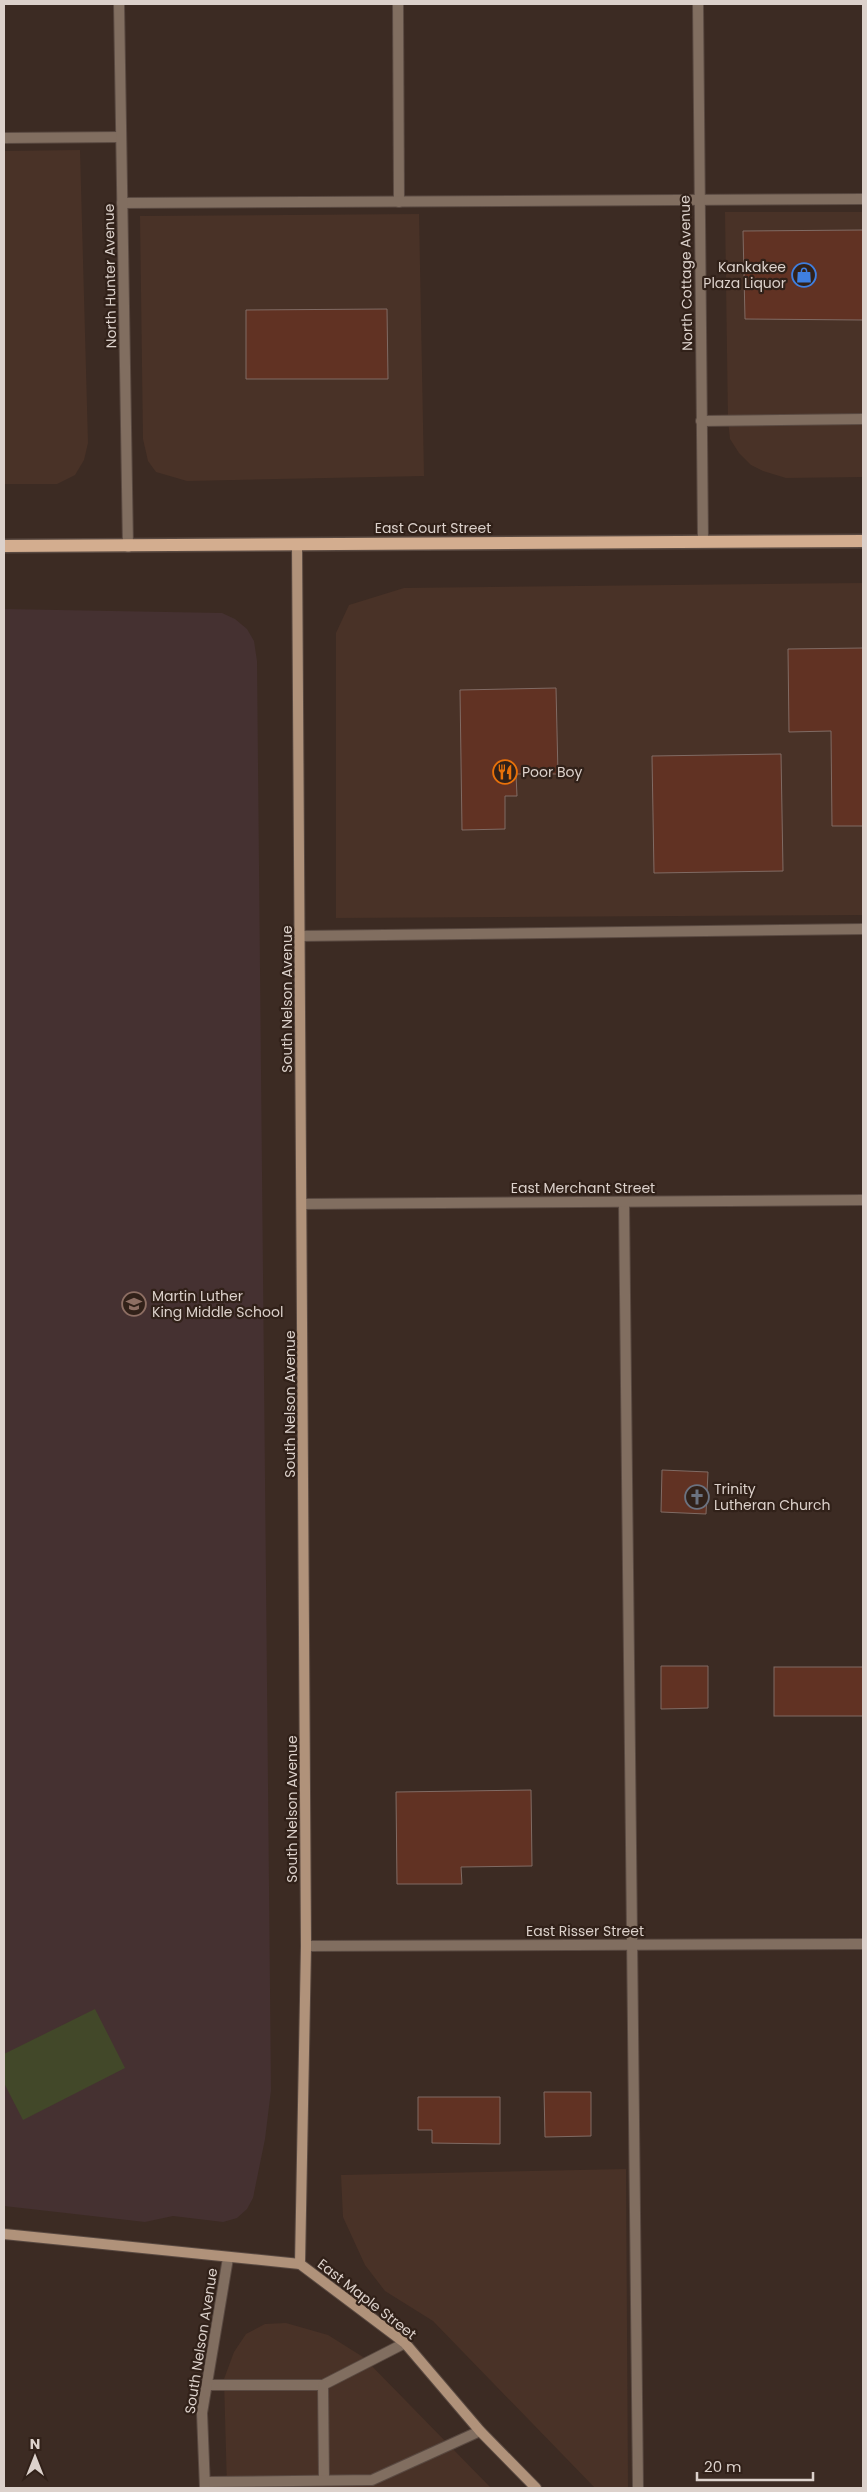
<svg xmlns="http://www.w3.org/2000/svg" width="867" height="2492" viewBox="0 0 867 2492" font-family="Poppins,sans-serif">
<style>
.built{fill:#493227}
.industrial{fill:#453131}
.green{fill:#424829}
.building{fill:#613223;stroke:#806b64}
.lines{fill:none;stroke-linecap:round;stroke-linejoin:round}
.service-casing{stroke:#594941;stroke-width:12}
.minor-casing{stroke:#594941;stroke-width:12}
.secondary-casing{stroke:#594941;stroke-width:12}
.primary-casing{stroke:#594941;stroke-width:15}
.service{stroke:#816e60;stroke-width:10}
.minor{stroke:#816e60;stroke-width:10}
.secondary{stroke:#b0927a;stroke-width:10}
.primary{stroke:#d3ad8f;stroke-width:12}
.labels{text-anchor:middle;stroke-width:4.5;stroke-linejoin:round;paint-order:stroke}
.poi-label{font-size:14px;fill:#dcd1cb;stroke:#312119;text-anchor:start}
.street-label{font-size:14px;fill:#dcd1cb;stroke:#312119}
</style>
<rect width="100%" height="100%" fill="#3c2b23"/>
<g class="built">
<polygon points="80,150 88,443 84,460 75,475 57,484 4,484 4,151"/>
<polygon points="725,212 863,212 863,477 786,478 763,471 751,465 739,453 730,439 728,420"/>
<polygon points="419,214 424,476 187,481 156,472 148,461 143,439 140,216"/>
<polygon points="863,583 863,915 336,918 336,633 349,605 404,588"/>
<polygon points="626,2169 628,2488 595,2488 433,2321 385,2291 365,2265 343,2217 341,2175"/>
<polygon points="286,2323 328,2335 363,2357 491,2488 227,2488 224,2379 234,2352 246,2334 265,2324"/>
</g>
<polygon class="industrial" points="4,609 222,613 235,619 247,629 254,641 257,661 271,2090 265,2139 253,2198 247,2209 237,2218 223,2222 173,2216 145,2222 4,2206"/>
<polygon class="green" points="95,2009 125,2068 23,2120 4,2083 4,2054"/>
<g class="building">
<polygon points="863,230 863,320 745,319 743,231"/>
<polygon points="387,309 388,379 246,379 246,310"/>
<polygon points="863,648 863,826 832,826 831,731 789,732 788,649"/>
<polygon points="556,688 558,774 516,774 517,796 505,796 505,829 462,830 460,690"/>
<polygon points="781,754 783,871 654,873 652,756"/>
<polygon points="662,1470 708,1472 706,1514 661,1512"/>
<polygon points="661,1666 708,1666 708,1708 661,1709"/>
<rect x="774" y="1667" width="89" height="49"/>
<polygon points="531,1790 532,1866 461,1867 462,1884 397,1884 396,1792"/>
<polygon points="544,2092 591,2092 591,2136 545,2137"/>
<polygon points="418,2097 500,2097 500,2144 432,2143 432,2130 418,2130"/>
</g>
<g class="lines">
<g class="service-casing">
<g id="service">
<polyline points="398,4 399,202"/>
<polyline points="4,138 121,137"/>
<polyline points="122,203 863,199"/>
<polyline points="701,421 863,419"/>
<polyline points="300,936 863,929"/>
<polyline points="624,1202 638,2488"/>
<polyline points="207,2385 323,2385 405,2343"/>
<polyline points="323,2385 324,2480"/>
<polyline points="205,2482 372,2480 480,2431"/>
</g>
</g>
<g class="minor-casing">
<g id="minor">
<polyline points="119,4 128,547"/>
<polyline points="698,4 703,542"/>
<polyline points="302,1204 863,1200"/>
<polyline points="306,1946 863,1944"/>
<polyline points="205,2488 202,2413 228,2258"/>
</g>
</g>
<g class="secondary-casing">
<g id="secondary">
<polyline points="297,544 306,1946 300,2264"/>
<polyline points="4,2234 300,2264 405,2343 480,2431 536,2488"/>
</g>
</g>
<g class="primary-casing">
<polyline id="primary" points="4,546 863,541"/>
</g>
<use href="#service" class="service"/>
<use href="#minor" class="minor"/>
<use href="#secondary" class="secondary"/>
<use href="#primary" class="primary"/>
</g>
<defs>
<g id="shop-ring" transform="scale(1.25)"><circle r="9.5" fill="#312119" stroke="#3f7fe0" stroke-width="1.5"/><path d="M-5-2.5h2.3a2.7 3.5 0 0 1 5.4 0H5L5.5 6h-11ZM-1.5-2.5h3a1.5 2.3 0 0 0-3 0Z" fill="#3f7fe0"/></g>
<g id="restaurant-ring" transform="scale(1.25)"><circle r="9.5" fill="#312119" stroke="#e8710a" stroke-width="1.5"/><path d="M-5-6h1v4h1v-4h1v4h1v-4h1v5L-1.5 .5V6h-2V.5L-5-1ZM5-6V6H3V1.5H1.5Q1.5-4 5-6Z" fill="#e8710a"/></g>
<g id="school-ring" transform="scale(1.25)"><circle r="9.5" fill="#312119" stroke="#8d6e63" stroke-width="1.5"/><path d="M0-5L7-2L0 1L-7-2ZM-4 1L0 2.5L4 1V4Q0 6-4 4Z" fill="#8d6e63"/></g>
<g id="church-ring" transform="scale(1.25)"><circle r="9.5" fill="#312119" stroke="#6b7280" stroke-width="1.5"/><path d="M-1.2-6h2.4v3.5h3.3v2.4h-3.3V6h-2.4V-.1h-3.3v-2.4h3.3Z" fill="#6b7280"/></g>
</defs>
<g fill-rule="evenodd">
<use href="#shop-ring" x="804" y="275"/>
<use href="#restaurant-ring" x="505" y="772"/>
<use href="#school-ring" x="134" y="1304"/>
<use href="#church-ring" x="697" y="1497"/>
</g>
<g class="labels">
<g class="poi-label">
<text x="786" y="272" text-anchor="end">Kankakee<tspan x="786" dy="16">Plaza Liquor</tspan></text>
<text x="522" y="777">Poor Boy</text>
<text x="152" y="1301">Martin Luther<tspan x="152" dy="16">King Middle School</tspan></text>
<text x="714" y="1494">Trinity<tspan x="714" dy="16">Lutheran Church</tspan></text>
</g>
<g class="street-label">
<text transform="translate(686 273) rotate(-91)" y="5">North Cottage Avenue</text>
<text transform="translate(110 276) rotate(-91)" y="5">North Hunter Avenue</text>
<text x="433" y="533">East Court Street</text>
<text transform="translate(287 999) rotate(-90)" y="5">South Nelson Avenue</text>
<text x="583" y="1193">East Merchant Street</text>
<text transform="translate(290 1404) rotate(-90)" y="5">South Nelson Avenue</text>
<text transform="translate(292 1809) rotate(-90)" y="5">South Nelson Avenue</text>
<text x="585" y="1936">East Risser Street</text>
<text transform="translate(367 2299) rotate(38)" y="5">East Maple Street</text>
<text transform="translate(201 2341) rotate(-81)" y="5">South Nelson Avenue</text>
</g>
</g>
<rect width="867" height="2492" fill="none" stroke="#dcd1cb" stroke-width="10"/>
<g transform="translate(35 2457)" stroke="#312119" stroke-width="4" paint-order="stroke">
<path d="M0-4L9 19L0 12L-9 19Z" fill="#dcd1cb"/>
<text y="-8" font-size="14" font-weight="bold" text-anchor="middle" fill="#dcd1cb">N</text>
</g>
<path d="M697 2472v8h116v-8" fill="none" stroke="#dcd1cb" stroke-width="2.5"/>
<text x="704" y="2472" font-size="15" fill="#dcd1cb" stroke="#312119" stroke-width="4" paint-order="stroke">20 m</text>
</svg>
